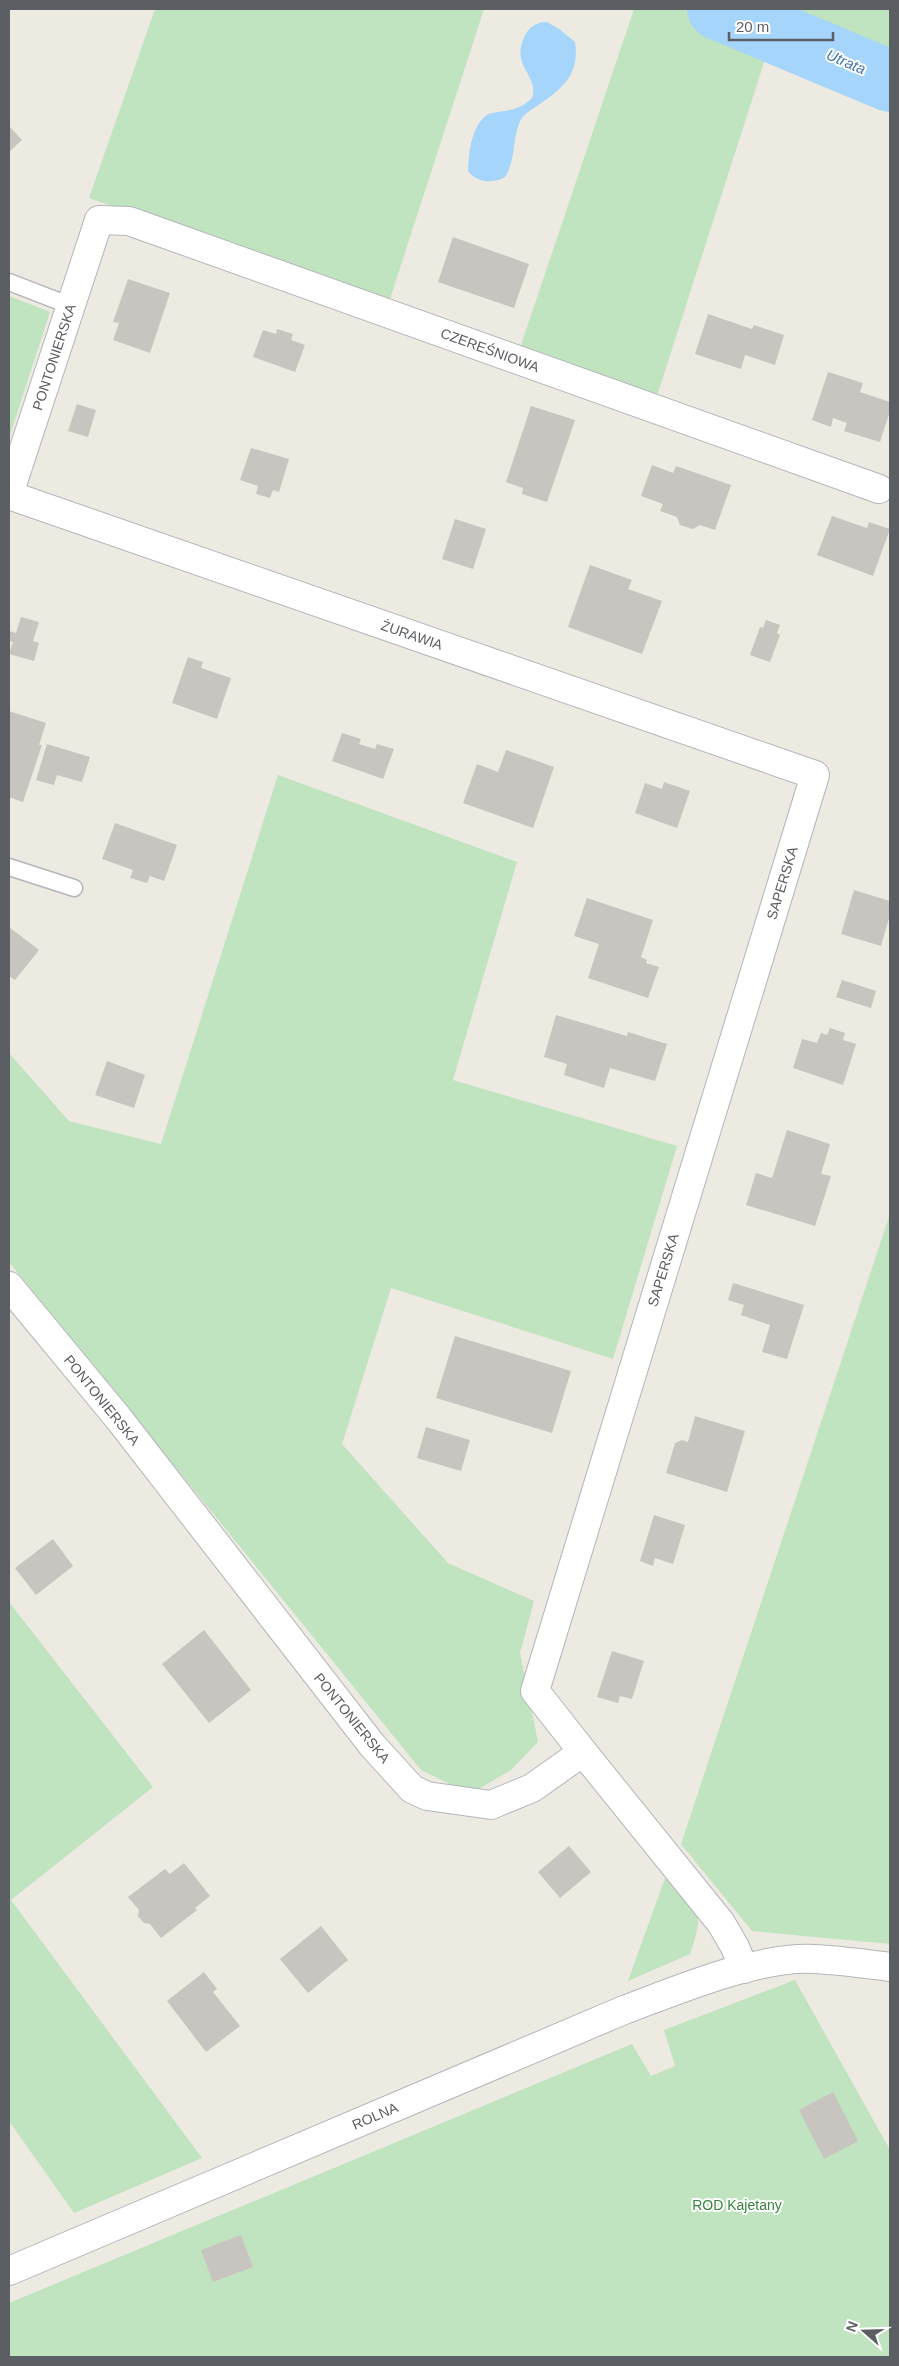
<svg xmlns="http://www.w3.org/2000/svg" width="899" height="2366" viewBox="0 0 899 2366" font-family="Arial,sans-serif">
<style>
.green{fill:#c0e3c0}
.water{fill:#a5d5fa}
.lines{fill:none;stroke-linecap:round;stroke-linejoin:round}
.river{stroke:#a5d5fa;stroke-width:62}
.building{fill:#c8c5c0}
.service-casing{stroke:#b3b5b9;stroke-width:19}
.minor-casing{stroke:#b3b5b9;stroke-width:30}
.tertiary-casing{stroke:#b3b5b9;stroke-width:30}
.service{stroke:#fff;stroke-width:16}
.minor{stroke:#fff;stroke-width:28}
.tertiary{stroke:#fff;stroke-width:28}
.labels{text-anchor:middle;stroke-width:4;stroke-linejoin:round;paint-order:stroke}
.street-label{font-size:14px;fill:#5b5e62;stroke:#fff}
.park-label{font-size:14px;fill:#39833d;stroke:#fff}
.water-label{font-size:15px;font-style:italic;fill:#4376ab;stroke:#fff}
</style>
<rect width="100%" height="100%" fill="#edeae2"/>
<g class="green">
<polygon points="155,9 484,9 388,305 89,198"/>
<polygon points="634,9 890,9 890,101 768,50 656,399 519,351"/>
<polygon points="9,296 50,312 9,438"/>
<polygon points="278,775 517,862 453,1080 677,1146 613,1359 391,1288 342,1444 448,1563 534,1601 520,1653 538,1742 511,1770 470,1794 421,1770 9,1262 9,1053 69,1121 161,1144"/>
<polygon points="890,1214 890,1944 752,1931 681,1844"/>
<polygon points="9,1602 153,1787 11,1900 202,2158 74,2213 9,2121"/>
<path d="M 665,1878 C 697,1911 707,1907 690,1954 L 628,1981 Z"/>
<polygon points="795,1980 890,2150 890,2357 9,2357 9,2303 632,2044 651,2076 675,2066 664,2030"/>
</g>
<path class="water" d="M 547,22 L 559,29 L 575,42 C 580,72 564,88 540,104 C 533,109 524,113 520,121 C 512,140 516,159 505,177 C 493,184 477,183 468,171 C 469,152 471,126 488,114 C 505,110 518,112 532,98 C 540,74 507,66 527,32 C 532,25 539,22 547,22 Z"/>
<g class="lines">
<polyline class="river" points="718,9 890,81"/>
</g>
<g class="building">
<polygon points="9,126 22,140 9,152"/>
<polygon points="453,237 529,264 514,308 438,282"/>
<polygon points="128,279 170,293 150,353 113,340 119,323 113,322"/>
<polygon points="708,314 752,329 754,325 784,335 775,365 745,355 741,369 695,354"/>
<polygon points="277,329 293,334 291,340 305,345 295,372 253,357 263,330 276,334"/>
<polygon points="828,372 863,383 860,392 890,402 890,411 880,442 844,431 847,423 833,418 831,427 812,420"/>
<polygon points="77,404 96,410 88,437 68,431"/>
<polygon points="531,406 575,420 547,502 522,494 523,488 506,482"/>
<polygon points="251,448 289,459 279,492 273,490 270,498 256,494 258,486 240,480"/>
<polygon points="652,465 673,473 676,466 731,485 715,530 700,525 693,529 680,525 677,517 660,511 663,504 641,496"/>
<polygon points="832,516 867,528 869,522 890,529 873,576 817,555"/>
<polygon points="455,519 486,529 473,569 442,559"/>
<polygon points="590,565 632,580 628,589 662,601 642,654 568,627"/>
<polygon points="21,617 39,622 33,641 39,643 34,661 9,654 13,642 9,641 9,631 16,633"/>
<polygon points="766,620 780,625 777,633 780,635 770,662 750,655 760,627 763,628"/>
<polygon points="188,657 203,662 201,668 231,678 217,719 172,703"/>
<polygon points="9,711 46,723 39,745 42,745 23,802 9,797"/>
<polygon points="342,733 361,739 359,744 375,749 377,744 394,749 383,779 332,761"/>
<polygon points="47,744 90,757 82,782 57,775 54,785 36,780"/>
<polygon points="506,750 554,767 533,828 463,803 477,764 498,772"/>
<polygon points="664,782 690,791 677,828 635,813 645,783 662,789"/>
<polygon points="115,823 177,845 164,881 150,876 147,883 130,878 133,870 102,859"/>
<polygon points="854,890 890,901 890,915 881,946 841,934"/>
<polygon points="587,898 653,920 641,957 647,960 646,963 659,967 648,998 588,978 599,944 574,936"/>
<polygon points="9,927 39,950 15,980 9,976"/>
<polygon points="842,980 876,991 871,1008 836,997"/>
<polygon points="556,1015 627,1036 628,1032 667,1044 655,1081 610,1068 604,1088 564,1075 567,1064 544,1057"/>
<polygon points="830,1028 845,1033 843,1040 856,1044 843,1085 793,1068 802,1039 817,1043 821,1033 827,1035"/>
<polygon points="107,1061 145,1075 134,1108 95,1095"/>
<polygon points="787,1130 830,1144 821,1174 831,1176 815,1226 746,1205 756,1173 772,1178"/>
<polygon points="733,1283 804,1305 787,1359 762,1352 770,1325 741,1315 744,1305 728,1300"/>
<polygon points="455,1336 571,1371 552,1433 436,1398"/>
<polygon points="695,1416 745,1431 727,1492 666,1473 675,1443 682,1440 688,1442"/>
<polygon points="426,1427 470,1440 461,1471 417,1458"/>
<polygon points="654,1515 685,1525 673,1564 655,1558 653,1566 640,1561"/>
<polygon points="53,1539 73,1566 36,1595 15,1568"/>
<polygon points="204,1630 251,1690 209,1723 162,1664"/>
<polygon points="612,1651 644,1661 632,1699 620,1696 618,1703 597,1697"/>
<polygon points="569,1846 591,1872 560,1898 538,1872"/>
<polygon points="184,1863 210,1896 195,1908 197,1910 161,1938 150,1924 144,1923 138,1916 139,1910 128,1897 165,1869 170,1874"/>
<polygon points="321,1926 348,1960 308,1993 280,1959"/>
<polygon points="204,1972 217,1989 213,1992 240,2026 206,2052 167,2001"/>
<polygon points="833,2092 858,2141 824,2159 799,2110"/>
<polygon points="241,2235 253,2267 213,2282 201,2250"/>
</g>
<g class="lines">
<g class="service-casing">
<g id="service">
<polyline points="9,282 71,306"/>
<polyline points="9,867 74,888"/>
</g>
</g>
<g class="minor-casing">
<g id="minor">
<polyline points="9,494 99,220 129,221 879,489"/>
<polyline points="9,495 815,775 535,1691 583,1752"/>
<polyline points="9,1286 119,1419 372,1745 412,1789 427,1796 491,1805 532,1788 583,1752 721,1923 735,1947 744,1969"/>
</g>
</g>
<g class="tertiary-casing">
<path id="tertiary" d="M 9,2271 L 624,2010 C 678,1990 757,1956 814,1959 C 840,1960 865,1964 890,1967"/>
</g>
<use href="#service" class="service"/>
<use href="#minor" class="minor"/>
<use href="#tertiary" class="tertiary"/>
</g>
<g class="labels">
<g class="street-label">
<text transform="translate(490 350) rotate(20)" y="5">CZEREŚNIOWA</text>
<text transform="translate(54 357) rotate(-72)" y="5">PONTONIERSKA</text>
<text transform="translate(412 635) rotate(19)" y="5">ŻURAWIA</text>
<text transform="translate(782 883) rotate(-73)" y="5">SAPERSKA</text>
<text transform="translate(663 1270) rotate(-73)" y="5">SAPERSKA</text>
<text transform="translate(102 1400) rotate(51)" y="5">PONTONIERSKA</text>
<text transform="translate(352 1718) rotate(51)" y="5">PONTONIERSKA</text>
<text transform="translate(375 2116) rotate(-23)" y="5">ROLNA</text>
</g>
<g class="park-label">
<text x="737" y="2210">ROD Kajetany</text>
</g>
<g class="water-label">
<text transform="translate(846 62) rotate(23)" y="5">Utrata</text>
</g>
</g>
<rect width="899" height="2366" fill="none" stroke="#5b5e62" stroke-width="20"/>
<g transform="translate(864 2331) rotate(290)" stroke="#ffffff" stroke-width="4" paint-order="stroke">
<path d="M0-4L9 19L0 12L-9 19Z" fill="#5b5e62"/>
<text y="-8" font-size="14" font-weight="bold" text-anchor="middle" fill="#5b5e62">N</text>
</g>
<path d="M729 32v8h104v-8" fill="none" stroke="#5b5e62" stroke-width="2.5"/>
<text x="736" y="32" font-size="15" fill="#5b5e62" stroke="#ffffff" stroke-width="4" paint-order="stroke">20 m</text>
</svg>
